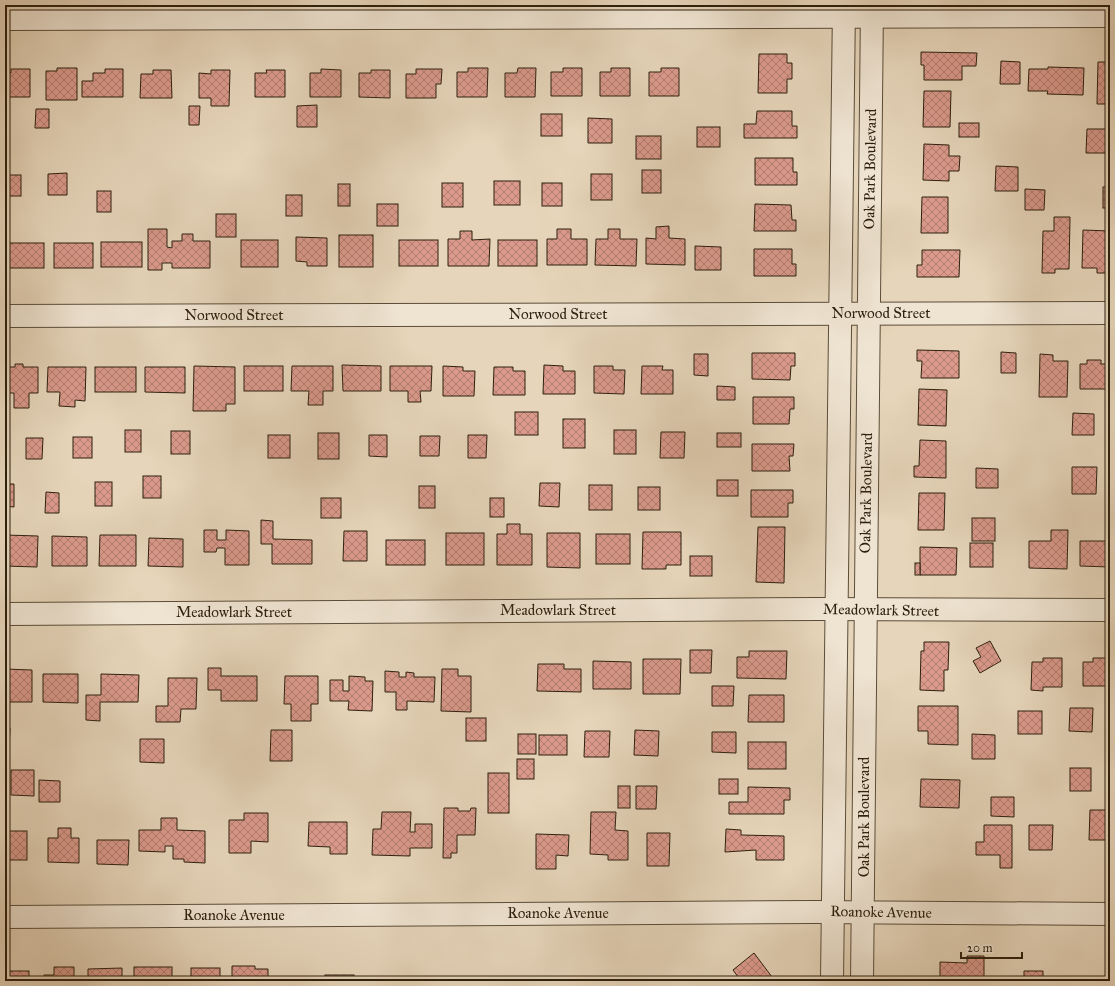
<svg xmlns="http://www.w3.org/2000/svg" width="1115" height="986" viewBox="0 0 1115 986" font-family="'IM FELL Great Primer',serif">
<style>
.building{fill:url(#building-cross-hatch);stroke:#2d200e}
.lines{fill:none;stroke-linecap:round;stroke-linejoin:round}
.minor-casing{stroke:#5b4d39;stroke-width:24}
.tertiary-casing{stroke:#5b4d39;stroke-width:24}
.minor{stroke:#efe4d2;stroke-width:22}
.tertiary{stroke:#efe4d2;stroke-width:22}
.labels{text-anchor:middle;stroke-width:4;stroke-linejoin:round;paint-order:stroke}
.street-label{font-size:15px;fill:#2d200e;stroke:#efe4d2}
</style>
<defs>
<pattern id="building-cross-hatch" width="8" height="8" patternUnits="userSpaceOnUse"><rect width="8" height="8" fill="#db9a8c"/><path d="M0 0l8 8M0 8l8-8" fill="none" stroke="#b27d71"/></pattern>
</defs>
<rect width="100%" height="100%" fill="#e6d5ba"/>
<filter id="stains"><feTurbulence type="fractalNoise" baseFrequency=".005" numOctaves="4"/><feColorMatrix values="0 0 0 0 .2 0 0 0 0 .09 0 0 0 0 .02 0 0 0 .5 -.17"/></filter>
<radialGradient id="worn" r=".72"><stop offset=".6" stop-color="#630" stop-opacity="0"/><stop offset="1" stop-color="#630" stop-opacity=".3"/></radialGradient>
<g class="building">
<polygon points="921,52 977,53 976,66 962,66 962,80 924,80 924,65 921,65"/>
<polygon points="759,54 787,54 787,63 792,63 792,79 787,79 787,93 758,93"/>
<polygon points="1001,61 1020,62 1020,84 1000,84"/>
<polygon points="1098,62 1110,62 1110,104 1097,104"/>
<polygon points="1048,67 1084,68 1083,95 1047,94 1048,91 1028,91 1029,69 1048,69"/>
<polygon points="57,68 77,68 77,100 46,100 46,71 57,71"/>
<polygon points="468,68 488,68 487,97 457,97 457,72 468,72"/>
<polygon points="518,68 536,68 535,97 505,97 505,73 517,73"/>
<polygon points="563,68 582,68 582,96 551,96 551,72 563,72"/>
<polygon points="611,68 630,68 630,96 600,96 600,72 611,72"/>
<polygon points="661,68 679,68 679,96 649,96 649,72 661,72"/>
<polygon points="11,69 30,69 30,97 5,97 5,72 11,73"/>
<polygon points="105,69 123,69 123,97 82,97 82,81 93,81 93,73 105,73"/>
<polygon points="321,69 341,70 341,97 310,97 310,73 321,73"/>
<polygon points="416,69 442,69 441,84 436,84 436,98 406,98 406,74 416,74"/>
<polygon points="153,70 171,70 172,98 140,98 141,74 153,74"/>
<polygon points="211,70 230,70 229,106 211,106 211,98 199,98 199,73 211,74"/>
<polygon points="266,70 285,70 285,97 255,97 255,73 267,73"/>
<polygon points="371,70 390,70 390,98 359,97 359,73 371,73"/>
<polygon points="924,91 951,91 950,127 923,127"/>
<polygon points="317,105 317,127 297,127 297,106"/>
<polygon points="189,106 200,106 199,125 189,125"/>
<polygon points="36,109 49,109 49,128 35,128"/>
<polygon points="757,111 792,111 792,126 797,126 797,138 744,138 744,124 756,124"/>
<rect x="541" y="114" width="21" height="22"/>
<polygon points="588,118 612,119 612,143 588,143"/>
<rect x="5" y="119" width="3" height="19"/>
<rect x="959" y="123" width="20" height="14"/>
<rect x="697" y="127" width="23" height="20"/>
<polygon points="1087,129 1107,129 1106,153 1086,153"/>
<rect x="636" y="136" width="25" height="23"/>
<polygon points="924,144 949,145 949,156 960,156 959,171 949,171 949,181 923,180"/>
<polygon points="755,158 793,158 793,172 797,172 797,185 755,185"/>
<polygon points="996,166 1018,167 1018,191 995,191"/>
<rect x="642" y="170" width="19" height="23"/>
<polygon points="67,173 67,195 48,195 48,174"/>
<rect x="591" y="174" width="21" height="26"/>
<rect x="5" y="175" width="16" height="21"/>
<rect x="494" y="181" width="26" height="24"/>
<rect x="442" y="183" width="21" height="24"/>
<rect x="542" y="183" width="20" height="23"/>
<rect x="338" y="184" width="12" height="22"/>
<rect x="1103" y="187" width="7" height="21"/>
<polygon points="1025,189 1045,190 1044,210 1025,210"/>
<rect x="97" y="191" width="14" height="21"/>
<rect x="286" y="195" width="16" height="21"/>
<polygon points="922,197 948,197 948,233 921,233"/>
<rect x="377" y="204" width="21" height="22"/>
<polygon points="755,204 791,205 792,220 796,220 796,231 754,231"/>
<rect x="216" y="214" width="20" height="23"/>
<polygon points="1054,217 1070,217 1069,269 1055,269 1055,273 1042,273 1043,231 1054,231"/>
<polygon points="669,226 669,238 685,239 685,265 646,264 646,238 656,239 656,227"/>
<polygon points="148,229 167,229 167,247 172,248 172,241 182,241 182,234 193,234 193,241 210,241 210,268 172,268 172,263 162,263 162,270 148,270"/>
<polygon points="557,229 571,229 571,239 587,239 587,265 547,265 547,239 557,239"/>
<polygon points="608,229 620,229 620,239 637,239 636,266 595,265 596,239 608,239"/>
<polygon points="1083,230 1110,231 1109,273 1097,273 1097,268 1082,268"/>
<polygon points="460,231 472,231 472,240 490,239 489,266 448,266 448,239 460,239"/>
<rect x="339" y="235" width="34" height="32"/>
<polygon points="296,237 327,238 327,266 307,266 307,262 296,261"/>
<rect x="241" y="240" width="37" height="27"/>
<rect x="399" y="240" width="39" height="26"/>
<rect x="498" y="240" width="39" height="26"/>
<rect x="101" y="242" width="41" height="25"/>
<rect x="5" y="243" width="39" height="25"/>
<rect x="54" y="243" width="39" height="25"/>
<polygon points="695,246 721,247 721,270 695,270"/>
<polygon points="754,249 792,249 792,264 796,264 796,276 754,276"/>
<polygon points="922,250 960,250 959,277 917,277 917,265 922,265"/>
<polygon points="917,350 959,351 959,378 921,378 922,361 917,361"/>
<polygon points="1001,352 1016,353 1016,373 1001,373"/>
<polygon points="752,353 795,353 795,366 791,366 790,380 752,379"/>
<polygon points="694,354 708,354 708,376 694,375"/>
<polygon points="1040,354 1053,355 1053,361 1068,361 1067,397 1039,397"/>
<polygon points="1087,360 1101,360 1101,364 1110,364 1110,389 1080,389 1080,364 1087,364"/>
<polygon points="15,364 23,364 23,367 38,367 38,393 29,393 29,408 14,408 14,393 5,393 5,367 15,367"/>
<polygon points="342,365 381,366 381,391 343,391"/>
<polygon points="544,365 563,366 563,371 575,371 575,394 543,394"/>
<polygon points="194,366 235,367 235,404 226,404 226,411 193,411"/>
<rect x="244" y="366" width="39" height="25"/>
<polygon points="292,366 333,366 333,391 323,391 323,405 308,405 309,391 291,391"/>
<polygon points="390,366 432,366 431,391 420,391 421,402 408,402 408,391 390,391"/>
<polygon points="443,366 463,367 463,371 475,371 474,396 443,396"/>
<polygon points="594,366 613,366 613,370 625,370 624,394 594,393"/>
<polygon points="642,366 663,366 662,370 673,370 673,394 641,394"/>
<polygon points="48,367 86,367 85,401 75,400 75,407 59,406 60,392 47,392"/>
<rect x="95" y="367" width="41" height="25"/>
<polygon points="145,367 185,367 185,393 145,392"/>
<polygon points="494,367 513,367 513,371 525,371 525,395 493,395"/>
<polygon points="717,386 735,387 735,400 717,400"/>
<polygon points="919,389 947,390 946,426 918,425"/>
<polygon points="753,397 794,397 794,409 790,409 789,424 753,424"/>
<rect x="515" y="412" width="23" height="23"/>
<polygon points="1073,413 1094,414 1094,435 1072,435"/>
<rect x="563" y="419" width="22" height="29"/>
<rect x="125" y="430" width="16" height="22"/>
<rect x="614" y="430" width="22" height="24"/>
<rect x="171" y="431" width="19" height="23"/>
<polygon points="661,432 685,432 684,458 660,458"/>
<rect x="318" y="433" width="21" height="26"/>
<rect x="717" y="433" width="24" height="14"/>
<rect x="268" y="435" width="22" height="23"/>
<polygon points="369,435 387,435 387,457 369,456"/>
<polygon points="468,435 487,435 486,458 468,458"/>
<polygon points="420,436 440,436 439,456 420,456"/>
<rect x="73" y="437" width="19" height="21"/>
<polygon points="26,438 43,438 42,459 26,459"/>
<polygon points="920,440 946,441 946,478 914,477 914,466 919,466"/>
<polygon points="752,444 794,444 793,456 789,456 790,471 752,471"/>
<polygon points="1072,467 1097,467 1096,494 1072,494"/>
<polygon points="976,468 998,469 998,488 976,488"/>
<rect x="143" y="476" width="18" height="22"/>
<rect x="717" y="480" width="21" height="16"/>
<rect x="95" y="482" width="17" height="24"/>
<polygon points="540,483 560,483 559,507 539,506"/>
<polygon points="5,484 14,484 14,507 5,506"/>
<rect x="589" y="485" width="23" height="25"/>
<rect x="419" y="486" width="16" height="22"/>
<rect x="638" y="487" width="22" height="23"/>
<polygon points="751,490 793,490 793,503 788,503 788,517 751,517"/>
<polygon points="46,492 59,493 59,513 45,513"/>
<polygon points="919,493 945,493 944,530 918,530"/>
<rect x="321" y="498" width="20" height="20"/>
<rect x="490" y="498" width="14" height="19"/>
<rect x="972" y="518" width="23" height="23"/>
<polygon points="261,520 273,521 273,539 312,540 312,564 272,564 272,544 261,544"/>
<polygon points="507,524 520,524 520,534 532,534 532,565 497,565 497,534 507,534"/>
<polygon points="758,527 785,527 784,583 756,582"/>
<polygon points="204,530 217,530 217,540 226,540 226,530 249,531 249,565 225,565 225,548 217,548 216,552 204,552"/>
<polygon points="1051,530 1068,530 1067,569 1029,568 1029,541 1051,541"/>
<polygon points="344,531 367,531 367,561 343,561"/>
<polygon points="643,532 681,532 681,565 666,565 666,569 642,569"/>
<rect x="446" y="533" width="38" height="32"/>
<polygon points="547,533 580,533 580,568 547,567"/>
<rect x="596" y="534" width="34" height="30"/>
<polygon points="5,535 38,536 37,567 5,566"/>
<polygon points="100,535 136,535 136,566 99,566"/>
<polygon points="52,536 87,537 87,566 52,566"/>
<polygon points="149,538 183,539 183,567 148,566"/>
<rect x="386" y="540" width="39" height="25"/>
<polygon points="1080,541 1110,541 1110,567 1080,566"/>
<rect x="970" y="543" width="23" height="24"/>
<polygon points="920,547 957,548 956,575 920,575"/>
<rect x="690" y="556" width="22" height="20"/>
<rect x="915" y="563" width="5" height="12"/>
<polygon points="990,641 1001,661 980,673 973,661 981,657 976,648"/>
<polygon points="924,642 949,642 948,670 944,670 944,691 920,690 921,651 924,651"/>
<polygon points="690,650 712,650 711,673 690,673"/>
<polygon points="749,651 787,651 786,679 737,678 737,657 749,657"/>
<polygon points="1043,658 1062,658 1062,687 1043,687 1043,691 1031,690 1032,662 1043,662"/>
<polygon points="1093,658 1110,658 1110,686 1083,686 1083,662 1093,662"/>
<polygon points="643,659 681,659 680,694 643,694"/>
<polygon points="593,661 631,662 631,689 593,689"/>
<polygon points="538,664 564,664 564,669 581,669 581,692 537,691"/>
<polygon points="208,668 221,668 221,676 257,676 257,701 221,701 221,690 208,690"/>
<polygon points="5,669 32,670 32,702 5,702"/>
<polygon points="442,669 458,669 458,676 471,676 471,712 441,711"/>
<polygon points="385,671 399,672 399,677 406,677 406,672 414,673 414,677 435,677 434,702 407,701 407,710 396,710 396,692 385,692"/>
<polygon points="43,674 78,674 78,703 43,702"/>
<polygon points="101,674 139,675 138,702 100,702 100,721 86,720 86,695 101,695"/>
<polygon points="285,676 318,676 318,704 311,704 311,721 291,721 291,704 284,704"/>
<polygon points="349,676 365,677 365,681 373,681 372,711 348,710 349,701 330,701 330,680 343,680 343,691 349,691"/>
<polygon points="168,678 197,678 196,709 181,709 180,722 156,722 156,706 168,706"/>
<polygon points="712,686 734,686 733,706 712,706"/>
<polygon points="749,695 784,695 784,722 748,722"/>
<polygon points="918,706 958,706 958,745 928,744 928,731 918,731"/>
<polygon points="1070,708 1093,708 1092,732 1069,731"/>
<rect x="1018" y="711" width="24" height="23"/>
<rect x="466" y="718" width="20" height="23"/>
<polygon points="5,728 10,728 9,750 5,750"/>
<polygon points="271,730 292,730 292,761 270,761"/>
<polygon points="635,730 659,731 658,756 634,755"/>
<polygon points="585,731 610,731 609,757 584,757"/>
<polygon points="712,732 736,732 736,753 712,752"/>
<rect x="518" y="734" width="18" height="20"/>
<polygon points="972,734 995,735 995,759 972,759"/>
<rect x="539" y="735" width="28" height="20"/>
<polygon points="140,739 164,739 164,763 140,762"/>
<rect x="748" y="742" width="38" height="27"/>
<rect x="517" y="759" width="17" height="20"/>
<rect x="1070" y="768" width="21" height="23"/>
<polygon points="11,770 34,770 34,796 11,795"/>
<rect x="488" y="773" width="21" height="40"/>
<rect x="719" y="779" width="19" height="15"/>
<polygon points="921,779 960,780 959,808 920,807"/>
<polygon points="39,780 60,781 60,802 39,802"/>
<rect x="618" y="786" width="12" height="22"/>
<polygon points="636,786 657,786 656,809 636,809"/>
<polygon points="748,787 790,788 790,800 784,800 784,814 729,814 729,802 748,802"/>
<polygon points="991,797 1014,797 1014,817 991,816"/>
<polygon points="444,808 458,808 458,811 470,811 471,808 476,808 475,835 457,835 457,853 451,853 451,858 443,858"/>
<polygon points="1090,810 1110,810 1110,840 1089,840"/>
<polygon points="382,812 411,812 410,832 415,832 415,824 432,824 432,848 410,848 410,856 372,855 373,829 381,829"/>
<polygon points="591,812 616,812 615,830 628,831 628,860 608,860 608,855 590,854"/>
<polygon points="244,813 268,813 268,842 251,841 251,853 229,853 229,820 244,820"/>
<polygon points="161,818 177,818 177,830 205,831 205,863 184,862 184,859 173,859 173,846 165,846 165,852 139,851 139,830 161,830"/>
<polygon points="309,822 347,822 347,854 330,854 330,847 308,846"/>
<polygon points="984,825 1012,825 1012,868 1000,868 1000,855 976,855 976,842 984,842"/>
<polygon points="1029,825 1053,825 1052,850 1029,850"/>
<polygon points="58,828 71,828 71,838 79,838 79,863 48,862 48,838 58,838"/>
<polygon points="726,829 741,830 741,835 784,836 784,860 756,860 756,850 725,852"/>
<rect x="5" y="831" width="22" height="29"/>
<polygon points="647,833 670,833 669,866 647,866"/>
<polygon points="536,834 569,835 568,856 556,855 556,869 536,869"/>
<polygon points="97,840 129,840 128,865 97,864"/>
<polygon points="754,953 775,981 741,981 733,970"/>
<polygon points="967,956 984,956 984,978 955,978 955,981 940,981 940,962 967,963"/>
<polygon points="232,966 255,966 255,969 268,969 268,981 232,981"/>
<polygon points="54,967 74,967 74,981 44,981 44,975 54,975"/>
<rect x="134" y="967" width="38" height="14"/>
<polygon points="122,968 122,981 88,981 88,969"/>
<rect x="191" y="968" width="29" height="13"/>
<rect x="5" y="971" width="24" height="10"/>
<polygon points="1024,971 1043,971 1043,978 1051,978 1051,981 1014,981 1014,978 1024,978"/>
<rect x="325" y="975" width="29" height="6"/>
<rect x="1075" y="977" width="35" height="4"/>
</g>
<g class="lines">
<g class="minor-casing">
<g id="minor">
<polyline points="5,19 1110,16"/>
<polyline points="5,316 1110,313"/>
<polyline points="5,614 817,609 1110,610"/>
<polyline points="5,917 814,912 1110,914"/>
</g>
</g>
<g class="tertiary-casing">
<g id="tertiary">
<polyline points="832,981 844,5"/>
<polyline points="862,981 872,5"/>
</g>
</g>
<use href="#minor" class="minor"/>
<use href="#tertiary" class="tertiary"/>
</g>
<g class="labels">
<g class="street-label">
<text transform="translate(870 169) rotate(-89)" y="5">Oak Park Boulevard</text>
<text x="881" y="318">Norwood Street</text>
<text x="558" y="319">Norwood Street</text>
<text x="234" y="320">Norwood Street</text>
<text transform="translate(866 493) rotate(-89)" y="5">Oak Park Boulevard</text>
<text x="558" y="615">Meadowlark Street</text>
<text transform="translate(881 610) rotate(1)" y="5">Meadowlark Street</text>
<text x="234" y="617">Meadowlark Street</text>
<text transform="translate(864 817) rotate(-90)" y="5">Oak Park Boulevard</text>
<text transform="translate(881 912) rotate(1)" y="5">Roanoke Avenue</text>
<text x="558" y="918">Roanoke Avenue</text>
<text x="234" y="920">Roanoke Avenue</text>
</g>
</g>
<rect width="1115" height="986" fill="none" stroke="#e6d5ba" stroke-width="20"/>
<rect x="6" y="6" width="1103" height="974" fill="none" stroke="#2d200e" stroke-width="2"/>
<rect x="10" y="10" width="1095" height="966" fill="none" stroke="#2d200e"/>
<path d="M961 952v6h61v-6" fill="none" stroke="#2d200e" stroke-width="2"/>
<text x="967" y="952" font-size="12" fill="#2d200e" stroke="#efe4d2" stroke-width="3" paint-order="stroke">20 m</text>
<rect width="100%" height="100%" filter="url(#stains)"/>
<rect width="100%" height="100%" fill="url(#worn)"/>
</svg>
